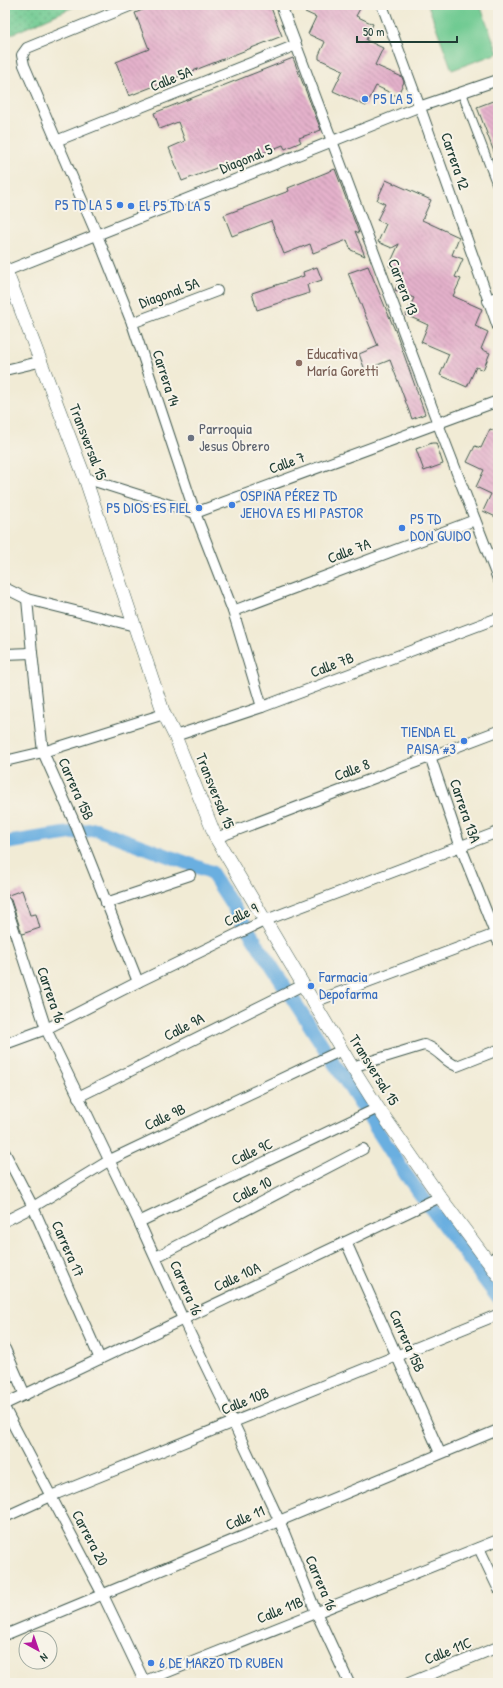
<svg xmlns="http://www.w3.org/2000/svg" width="503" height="1688" viewBox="0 0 503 1688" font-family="'Patrick Hand',sans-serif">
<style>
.grass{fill:url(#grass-dots);stroke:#488463}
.garden{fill:#70ca92;stroke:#488463}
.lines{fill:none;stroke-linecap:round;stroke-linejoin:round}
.canal{stroke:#6aafe0;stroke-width:14}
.building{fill:url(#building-back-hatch)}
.pedestrian-casing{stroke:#3e574c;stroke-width:10}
.minor-casing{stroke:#3e574c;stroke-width:12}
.tertiary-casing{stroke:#3e574c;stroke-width:14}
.pedestrian{stroke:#fff;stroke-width:8}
.minor{stroke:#fff;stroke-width:10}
.tertiary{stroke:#fff;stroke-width:13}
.shop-dot{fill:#3f7fe0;stroke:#f7f3e8;stroke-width:1.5}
.education-dot{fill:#8d6e63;stroke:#f7f3e8;stroke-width:1.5}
.worship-dot{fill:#6b7280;stroke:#f7f3e8;stroke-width:1.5}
.labels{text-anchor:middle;stroke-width:4;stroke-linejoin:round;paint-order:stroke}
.street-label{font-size:15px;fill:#1f3d34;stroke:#f7f3e8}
.shop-label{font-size:15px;fill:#366cbe;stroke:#f7f3e8;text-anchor:start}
.education-label{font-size:15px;fill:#785e54;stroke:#f7f3e8;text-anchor:start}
.worship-label{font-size:15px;fill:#5b616d;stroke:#f7f3e8;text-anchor:start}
</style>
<defs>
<pattern id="grass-dots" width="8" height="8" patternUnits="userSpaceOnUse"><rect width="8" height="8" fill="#70ca92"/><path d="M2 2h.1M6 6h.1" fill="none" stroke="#5ba578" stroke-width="1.8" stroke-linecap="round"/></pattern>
<pattern id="building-back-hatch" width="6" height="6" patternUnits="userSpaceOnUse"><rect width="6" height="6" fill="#e4b1cb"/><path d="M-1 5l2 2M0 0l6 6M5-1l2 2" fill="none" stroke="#b891a6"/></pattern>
</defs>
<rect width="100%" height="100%" fill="#f7f3e8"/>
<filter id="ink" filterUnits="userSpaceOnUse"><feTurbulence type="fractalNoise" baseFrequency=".025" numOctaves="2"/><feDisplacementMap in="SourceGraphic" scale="8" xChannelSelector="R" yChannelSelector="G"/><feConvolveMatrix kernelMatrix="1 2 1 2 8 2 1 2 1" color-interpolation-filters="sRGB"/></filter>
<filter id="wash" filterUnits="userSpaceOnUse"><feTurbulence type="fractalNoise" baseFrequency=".012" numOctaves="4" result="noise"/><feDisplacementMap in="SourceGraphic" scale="16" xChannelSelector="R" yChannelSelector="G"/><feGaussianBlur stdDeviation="0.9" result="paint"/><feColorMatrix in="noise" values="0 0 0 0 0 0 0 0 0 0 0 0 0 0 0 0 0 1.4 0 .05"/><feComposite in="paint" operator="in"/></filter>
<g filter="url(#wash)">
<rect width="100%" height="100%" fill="#f1ebd5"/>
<polygon class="grass" points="5,5 78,5 5,37"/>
<polygon class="garden" points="428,5 480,5 498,53 452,70"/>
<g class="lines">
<polyline class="canal" points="5,843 96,829 211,872 406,1175 498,1298"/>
</g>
<g id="blocks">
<g class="building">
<polygon points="155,5 270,5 282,36 129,96 116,62 149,49 135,13"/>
<polygon points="290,5 362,5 356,16 373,24 366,40 383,48 375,65 402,77 404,82 397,96 376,86 366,106 333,91 343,70 319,59 319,55 325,42 308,34 316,17"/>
<polygon points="293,58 321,130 299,138 301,142 285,149 283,145 233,165 232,162 182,181 169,148 185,141 178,122 160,129 154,113"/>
<polygon points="498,99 498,160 497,160 477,107"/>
<polygon points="335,169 359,233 355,231 365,256 351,250 347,240 313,253 310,244 284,254 271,221 232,236 224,215 289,191 288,188"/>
<polygon points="386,180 431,200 422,220 459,237 452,255 463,259 455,277 461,279 453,296 482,309 475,326 488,332 481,349 490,353 483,370 476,367 467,387 440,375 449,354 421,342 428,325 406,315 414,298 395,290 403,273 389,266 399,244 392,248 378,242 386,224 377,220 385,204 377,200"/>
<polygon points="368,266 397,335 425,414 412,419 390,360 365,370 359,354 378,346 348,273"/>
<polygon points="317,267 322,280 307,285 309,293 257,310 252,293 304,276 303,272"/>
<polygon points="490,429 498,432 498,518 483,511 491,494 476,487 484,470 467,462 475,446 481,448"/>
<polygon points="432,443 436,443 443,464 424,471 416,449"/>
<polygon points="22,890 30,915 36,914 40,928 22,934 11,900 6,896"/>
</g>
</g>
</g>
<g filter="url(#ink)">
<use href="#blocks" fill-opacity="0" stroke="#3e574c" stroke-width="1"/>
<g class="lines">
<g class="pedestrian-casing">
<polyline id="pedestrian" points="462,93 498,188"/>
</g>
<g class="minor-casing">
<g id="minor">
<polyline points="132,5 27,48 22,55 24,65 97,235 132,323 195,513 233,611 262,707"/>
<polyline points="281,5 440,429 498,579"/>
<polyline points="382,5 422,113 498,327"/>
<polyline points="56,141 296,45"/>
<polyline points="6,271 413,109 498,80"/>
<polyline points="488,301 498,296"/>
<polyline points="132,323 217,291"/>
<polyline points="5,370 39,362"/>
<polyline points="85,478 195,513 498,401"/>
<polyline points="5,588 27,599 135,626"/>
<polyline points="27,599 32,653 43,752 76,826 138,982"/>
<polyline points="233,611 475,520"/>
<polyline points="5,654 32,653"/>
<polyline points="175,736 262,707 498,618"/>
<polyline points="430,756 460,845 498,941"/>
<polyline points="5,761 43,752 164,714"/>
<polyline points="216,838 498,731"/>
<polyline points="5,902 46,1029 139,1222 183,1319 233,1422 279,1520 316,1612 349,1683"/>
<polyline points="106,903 190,875"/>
<polyline points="314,1002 498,933"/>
<polyline points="5,1044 46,1029 138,982 266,920 498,832"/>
<path d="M 352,1067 L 424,1045 C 438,1048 444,1062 457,1066 L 498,1050"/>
<polyline points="78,1097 303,985"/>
<polyline points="5,1153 33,1207 100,1359"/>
<polyline points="5,1221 33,1207 110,1160 342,1050"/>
<polyline points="139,1222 378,1108"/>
<polyline points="346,1242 440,1453"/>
<polyline points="156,1257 363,1149"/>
<polyline points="488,1262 498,1255"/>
<polyline points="5,1349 25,1395"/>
<polyline points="5,1404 440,1197"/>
<polyline points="5,1409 103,1595 145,1683"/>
<polyline points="5,1517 51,1496 497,1315"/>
<polyline points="479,1548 498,1588"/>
<polyline points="5,1635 498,1430"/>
<polyline points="140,1683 498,1540"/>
<polyline points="409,1683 498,1647"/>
</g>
</g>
<g class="tertiary-casing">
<polyline id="tertiary" points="5,268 85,478 164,714 175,736 216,838 352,1067 378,1108 440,1197 498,1275"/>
</g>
<use href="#pedestrian" class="pedestrian"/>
<use href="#minor" class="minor"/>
<use href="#tertiary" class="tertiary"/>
</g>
</g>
<g class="shop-dot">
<circle cx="365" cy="99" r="4"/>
<circle cx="120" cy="205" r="4"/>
<circle cx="131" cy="206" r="4"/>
<circle cx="232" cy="505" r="4"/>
<circle cx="199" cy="508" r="4"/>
<circle cx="402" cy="528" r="4"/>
<circle cx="464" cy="741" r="4"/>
<circle cx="311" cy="986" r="4"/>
<circle cx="151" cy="1663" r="4"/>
</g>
<circle class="education-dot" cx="299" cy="363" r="4"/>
<circle class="worship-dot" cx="191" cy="438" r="4"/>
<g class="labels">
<g class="street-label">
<text transform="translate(171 79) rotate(-22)" y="5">Calle 5A</text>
<text transform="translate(246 159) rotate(-22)" y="5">Diagonal 5</text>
<text transform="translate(455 161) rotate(71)" y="5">Carrera 12</text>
<text transform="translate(403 287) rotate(69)" y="5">Carrera 13</text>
<text transform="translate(169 293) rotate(-20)" y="5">Diagonal 5A</text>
<text transform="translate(166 378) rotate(72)" y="5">Carrera 14</text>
<text transform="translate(88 442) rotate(69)" y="5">Transversal 15</text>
<text transform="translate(287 463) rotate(-20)" y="5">Calle 7</text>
<text transform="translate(349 551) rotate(-21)" y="5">Calle 7A</text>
<text transform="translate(332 665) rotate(-21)" y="5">Calle 7B</text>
<text transform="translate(352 770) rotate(-21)" y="5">Calle 8</text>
<text transform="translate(76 789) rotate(66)" y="5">Carrera 15B</text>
<text transform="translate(215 791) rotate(68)" y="5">Transversal 15</text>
<text transform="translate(465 811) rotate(71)" y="5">Carrera 13A</text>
<text transform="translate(241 915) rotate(-25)" y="5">Calle 9</text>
<text transform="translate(51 995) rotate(71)" y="5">Carrera 16</text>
<text transform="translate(184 1027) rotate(-27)" y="5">Calle 9A</text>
<text transform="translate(374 1070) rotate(58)" y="5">Transversal 15</text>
<text transform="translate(165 1117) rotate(-25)" y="5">Calle 9B</text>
<text transform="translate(252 1152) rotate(-25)" y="5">Calle 9C</text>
<text transform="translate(252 1190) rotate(-27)" y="5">Calle 10</text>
<text transform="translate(68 1249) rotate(66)" y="5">Carrera 17</text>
<text transform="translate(237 1277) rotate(-25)" y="5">Calle 10A</text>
<text transform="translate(186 1288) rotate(66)" y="5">Carrera 16</text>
<text transform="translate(407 1341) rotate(66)" y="5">Carrera 15B</text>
<text transform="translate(245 1401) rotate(-22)" y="5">Calle 10B</text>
<text transform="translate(245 1518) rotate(-23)" y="5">Calle 11</text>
<text transform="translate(90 1538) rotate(62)" y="5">Carrera 20</text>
<text transform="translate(321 1583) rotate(67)" y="5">Carrera 16</text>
<text transform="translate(280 1610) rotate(-22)" y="5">Calle 11B</text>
<text transform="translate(448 1651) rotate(-22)" y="5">Calle 11C</text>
</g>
<g class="shop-label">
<text x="373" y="104">P5 LA 5</text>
<text x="112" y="210" text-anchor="end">P5 TD LA 5</text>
<text x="139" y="211">El P5 TD LA 5</text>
<text x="240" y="501">OSPINA PÉREZ TD<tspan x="240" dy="17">JEHOVA ES MI PASTOR</tspan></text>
<text x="191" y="513" text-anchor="end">P5 DIOS ES FIEL</text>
<text x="410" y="524">P5 TD<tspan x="410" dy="17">DON GUIDO</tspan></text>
<text x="456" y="737" text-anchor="end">TIENDA EL<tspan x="456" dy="17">PAISA #3</tspan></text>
<text x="319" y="982">Farmacia<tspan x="319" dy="17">Depofarma</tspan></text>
<text x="159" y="1668">6 DE MARZO TD RUBEN</text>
</g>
<g class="education-label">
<text x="307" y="359">Educativa<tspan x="307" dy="17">María Goretti</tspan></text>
</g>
<g class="worship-label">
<text x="199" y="434">Parroquia<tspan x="199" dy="17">Jesus Obrero</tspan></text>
</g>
</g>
<rect width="503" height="1688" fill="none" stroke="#f7f3e8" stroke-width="20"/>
<g transform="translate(38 1650) rotate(140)"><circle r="19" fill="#f7f3e8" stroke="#a1aaa0"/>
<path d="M0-3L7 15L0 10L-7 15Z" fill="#b5179e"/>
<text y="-6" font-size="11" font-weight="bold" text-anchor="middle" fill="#1f3d34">N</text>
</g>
<path d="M357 36v6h100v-6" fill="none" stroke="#1f3d34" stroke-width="2"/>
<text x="363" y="36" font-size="12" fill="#1f3d34" stroke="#f7f3e8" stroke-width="3" paint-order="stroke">50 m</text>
</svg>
